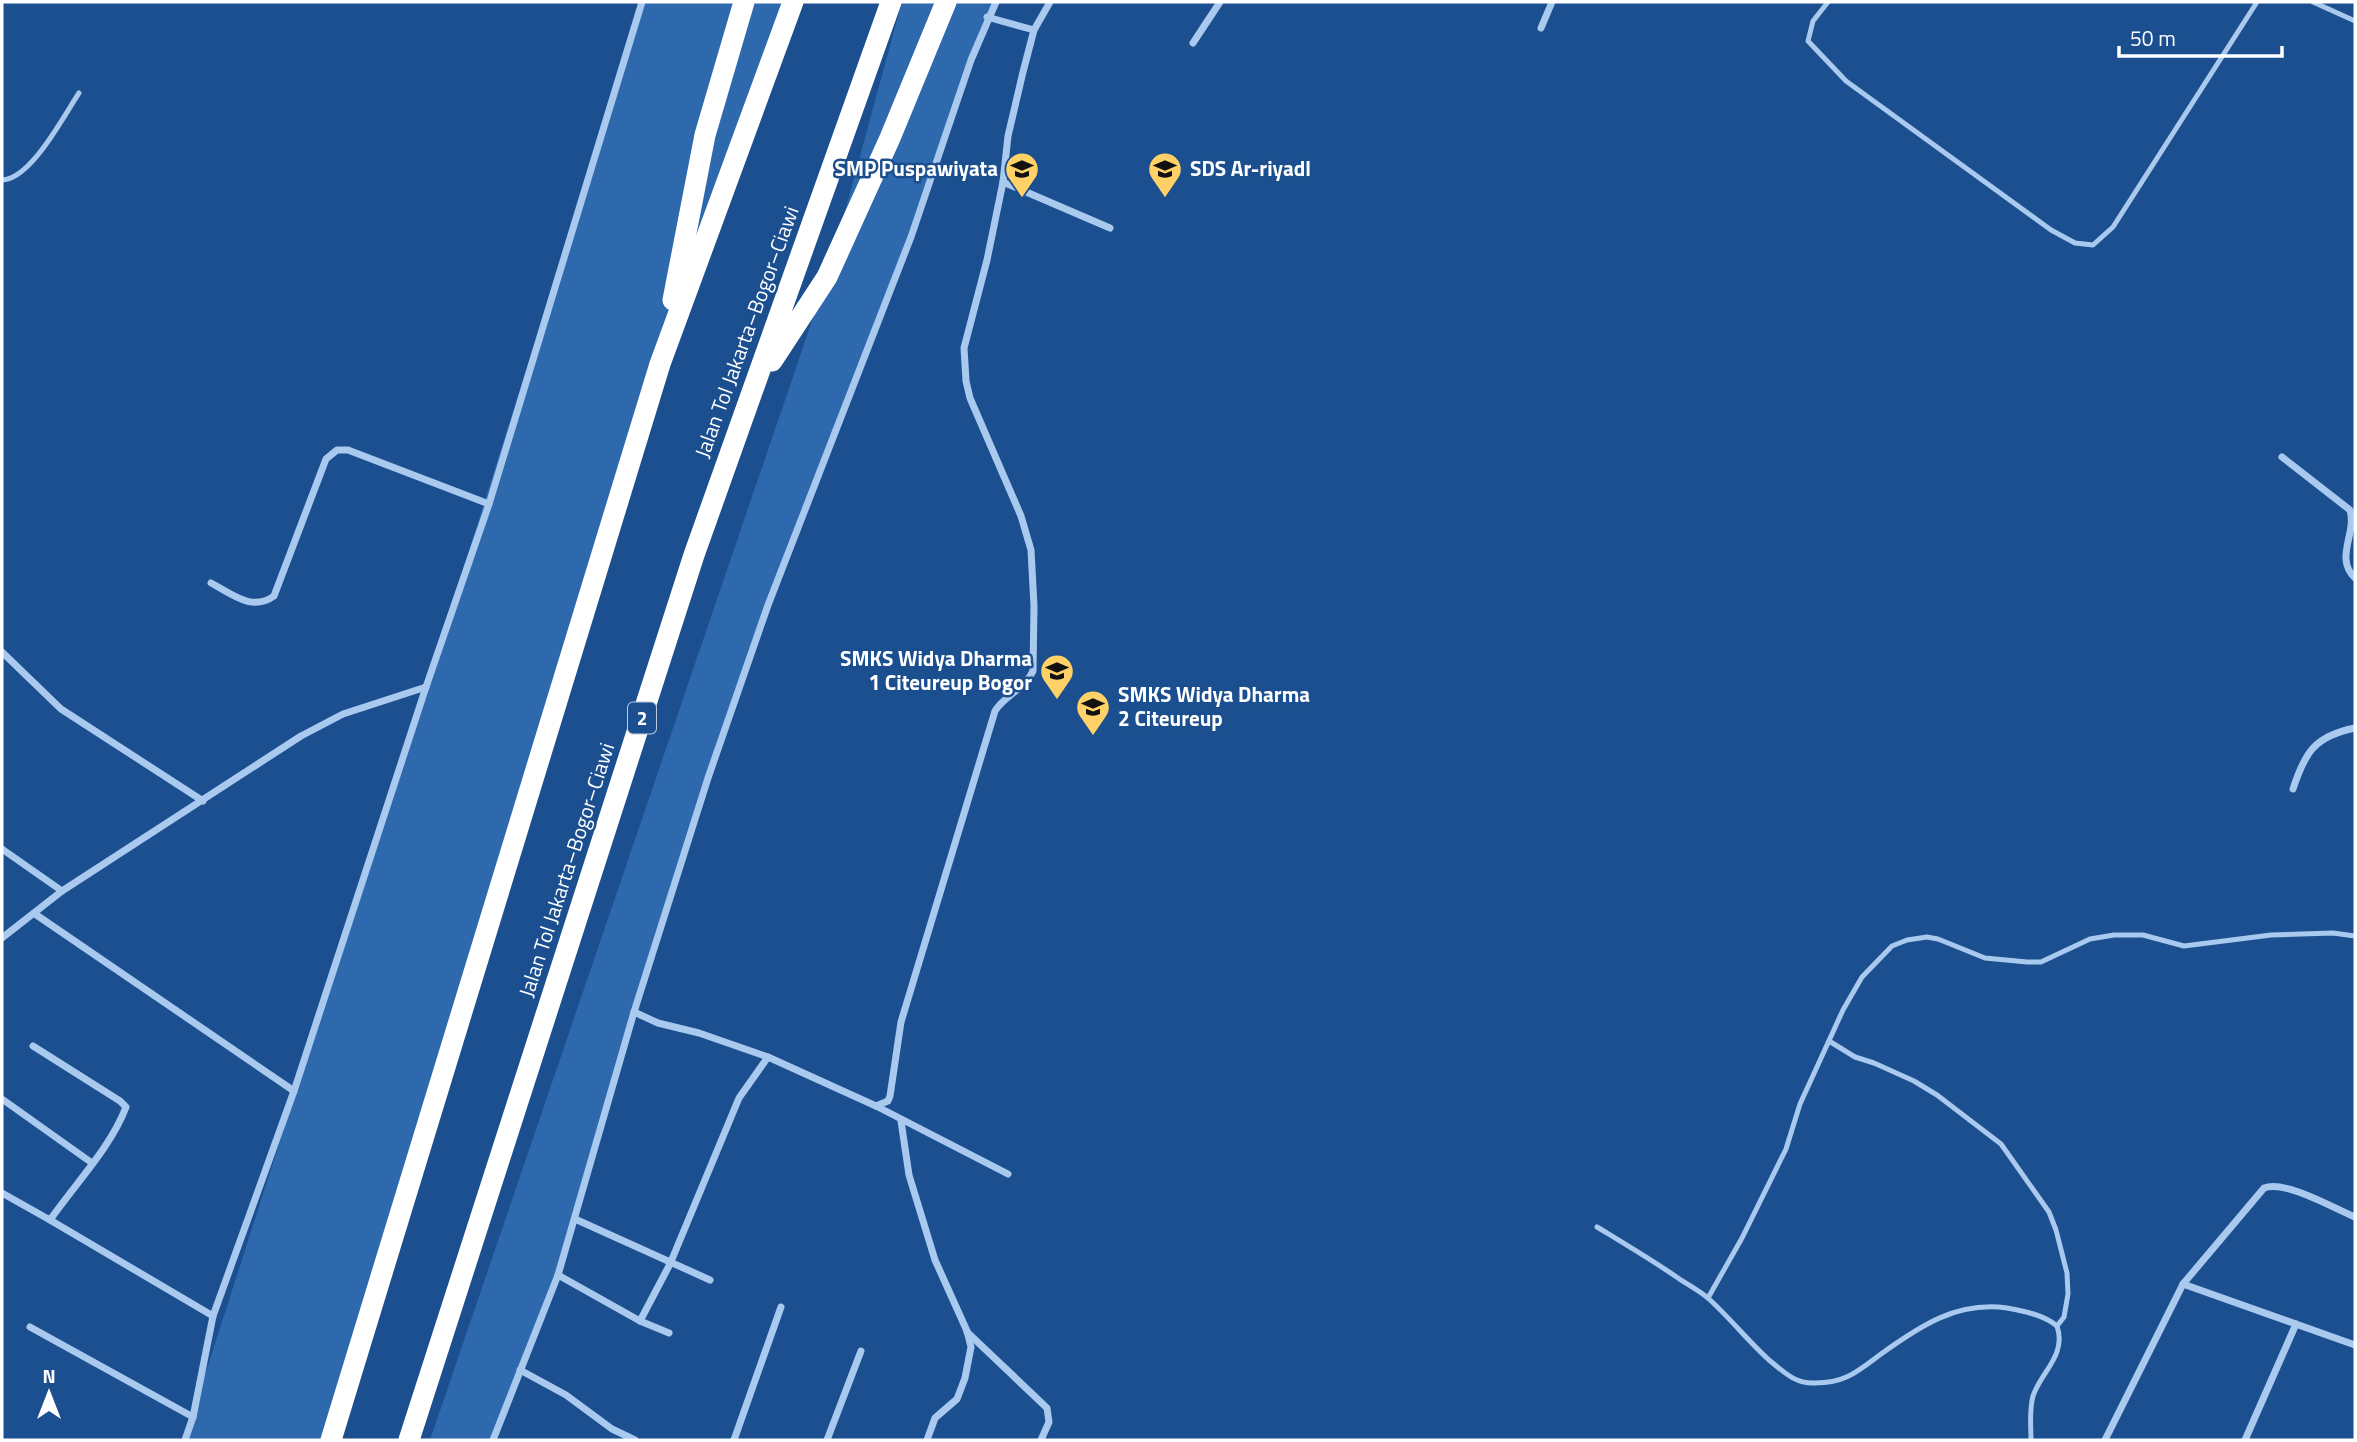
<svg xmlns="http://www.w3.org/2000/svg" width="2357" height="1442" viewBox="0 0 2357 1442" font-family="'Titillium Web',sans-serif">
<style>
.green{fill:#2e69ad}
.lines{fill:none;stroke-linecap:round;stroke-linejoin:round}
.lane{stroke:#a9c9ee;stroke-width:5}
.street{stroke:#a9c9ee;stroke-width:7}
.highway{stroke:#fff;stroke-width:21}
.labels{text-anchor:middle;stroke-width:5;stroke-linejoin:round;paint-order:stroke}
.shield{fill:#1b4f8f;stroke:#bbcadd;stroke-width:2}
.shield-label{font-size:19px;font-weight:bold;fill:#fff}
.poi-label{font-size:21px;font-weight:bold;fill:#fff;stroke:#1b4f8f;text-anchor:end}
.street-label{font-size:21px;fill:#fff;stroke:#1b4f8f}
</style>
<rect width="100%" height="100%" fill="#1b4f8f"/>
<g class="green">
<polygon points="642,2 793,2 660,364 331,1440 184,1440 426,687"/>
<polygon points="902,2 996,2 917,220 712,765 634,1012 575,1219 495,1440 430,1440 827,277"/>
</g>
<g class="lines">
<g class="lane">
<polyline points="1828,2 1813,21 1808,41 1846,81 2051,230 2075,243 2093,245 2113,227 2257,2"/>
<polyline points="2313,2 2355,21"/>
<path d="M 2,180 C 31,179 63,117 79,93"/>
<polyline points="1829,1041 1855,1057 1874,1063 1914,1081 1937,1095 2001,1144 2049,1212 2056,1230 2067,1273 2068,1294 2064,1317 2057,1326"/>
<path d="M 1597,1227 C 1625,1244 1652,1260 1678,1278 C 1688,1285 1700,1291 1709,1299 C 1730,1318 1748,1341 1769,1360 C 1784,1372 1795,1384 1815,1383 C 1846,1383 1858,1371 1881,1354 C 1920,1326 1957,1301 2007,1308 C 2024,1311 2044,1315 2057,1326 C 2067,1355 2041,1372 2033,1396 C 2029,1411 2031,1426 2031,1440"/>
<polyline points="1708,1298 1742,1238 1786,1149 1800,1104 1843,1010 1862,977 1892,946 1907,940 1927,937 1938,939 1985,958 2027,962 2041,962 2090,939 2114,935 2143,935 2184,946 2271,935 2333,933 2355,936"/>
</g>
<g class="street">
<polyline points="987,17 1034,30"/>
<polyline points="1541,28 1552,2"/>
<polyline points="1193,43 1220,2"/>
<polyline points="1003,182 1110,228"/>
<path d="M 2282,457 L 2350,510 C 2357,533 2334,558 2355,578"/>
<path d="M 211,583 C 232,594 252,612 274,596 L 326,459 L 337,450 L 348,450 L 489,504"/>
<polyline points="2,652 61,709 203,801"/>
<path d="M 2293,789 C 2305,752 2315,736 2355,728"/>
<polyline points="2,849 62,891"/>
<polyline points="35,914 294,1091"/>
<polyline points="2,938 62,891 301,736 343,714 426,687"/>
<polyline points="634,1012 658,1023 699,1033 768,1057 876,1106 1008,1174"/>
<path d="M 33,1046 L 120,1101 L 126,1107 C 111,1147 75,1184 50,1220 L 213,1316"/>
<polyline points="2,1099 92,1163"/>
<path d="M 876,1106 L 888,1101 L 890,1096 L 901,1022 L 995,711 C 1005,695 1025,689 1033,671 L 1034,606 L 1031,550 L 1021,516 L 970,398 L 966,381 L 964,348 L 987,260 L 1003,182 L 1008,136 L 1023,72 L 1034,30 L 1050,2"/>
<polyline points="901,1121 909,1175 935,1260 967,1331 971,1347 965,1378 957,1399 935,1418 927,1440"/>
<polyline points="2,1193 50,1220"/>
<polyline points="575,1219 710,1280"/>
<polyline points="558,1275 640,1321 669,1333"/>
<polyline points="2183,1284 2355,1345"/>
<polyline points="640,1321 670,1264 739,1098 768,1057"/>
<polyline points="30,1327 193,1417"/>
<polyline points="967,1332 1047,1408 1049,1422 1041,1440"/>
<polyline points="520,1370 566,1395 612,1429 635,1440"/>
<polyline points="185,1440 193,1417 213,1316 294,1091 426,687 489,504 642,2"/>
<polyline points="493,1440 558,1275 634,1012 708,778 768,605 911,237 971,60 996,2"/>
<polyline points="734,1440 781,1307"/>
<polyline points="827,1440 861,1351"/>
<path d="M 2105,1440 L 2183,1284 L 2264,1188 C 2286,1180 2333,1208 2355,1217"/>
<polyline points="2245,1440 2296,1324"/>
</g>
<g class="highway">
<polyline points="673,300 705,135 744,2"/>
<polyline points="772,361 827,277 890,138 946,2"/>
<polyline points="331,1440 660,364 793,2"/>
<polyline points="409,1440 694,555 891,2"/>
</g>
</g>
<defs>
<g id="school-pin" transform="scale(1.75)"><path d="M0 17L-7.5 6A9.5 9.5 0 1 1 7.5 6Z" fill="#ffd166" stroke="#1b4f8f"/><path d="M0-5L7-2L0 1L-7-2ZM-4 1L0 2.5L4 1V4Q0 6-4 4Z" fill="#111"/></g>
</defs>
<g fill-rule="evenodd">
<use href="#school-pin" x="1022" y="169"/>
<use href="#school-pin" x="1165" y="169"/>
<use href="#school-pin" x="1057" y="671"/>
<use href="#school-pin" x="1093" y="707"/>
</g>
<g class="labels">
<rect class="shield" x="628" y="702.5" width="28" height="31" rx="5"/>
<g class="shield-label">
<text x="642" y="725">2</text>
</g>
<g class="poi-label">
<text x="998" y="176">SMP Puspawiyata</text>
<text x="1190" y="176" text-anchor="start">SDS Ar-riyadl</text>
<text x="1032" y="666">SMKS Widya Dharma<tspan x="1032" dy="24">1 Citeureup Bogor</tspan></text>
<text x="1118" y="702" text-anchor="start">SMKS Widya Dharma<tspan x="1118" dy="24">2 Citeureup</tspan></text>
</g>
<g class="street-label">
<text transform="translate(747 332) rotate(-70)" y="7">Jalan Tol Jakarta–Bogor–Ciawi</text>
<text transform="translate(567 870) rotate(-72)" y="7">Jalan Tol Jakarta–Bogor–Ciawi</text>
</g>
</g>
<rect width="2357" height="1442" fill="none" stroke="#ffffff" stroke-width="7"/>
<g transform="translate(49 1393)" stroke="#1b4f8f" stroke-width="5" paint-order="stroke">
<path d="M0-5L12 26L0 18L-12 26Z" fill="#ffffff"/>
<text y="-10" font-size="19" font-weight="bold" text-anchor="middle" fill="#ffffff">N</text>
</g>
<path d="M2119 46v10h163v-10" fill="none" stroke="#ffffff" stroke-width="3.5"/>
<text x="2130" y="46" font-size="21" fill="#ffffff" stroke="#1b4f8f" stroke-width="5" paint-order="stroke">50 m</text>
</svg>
